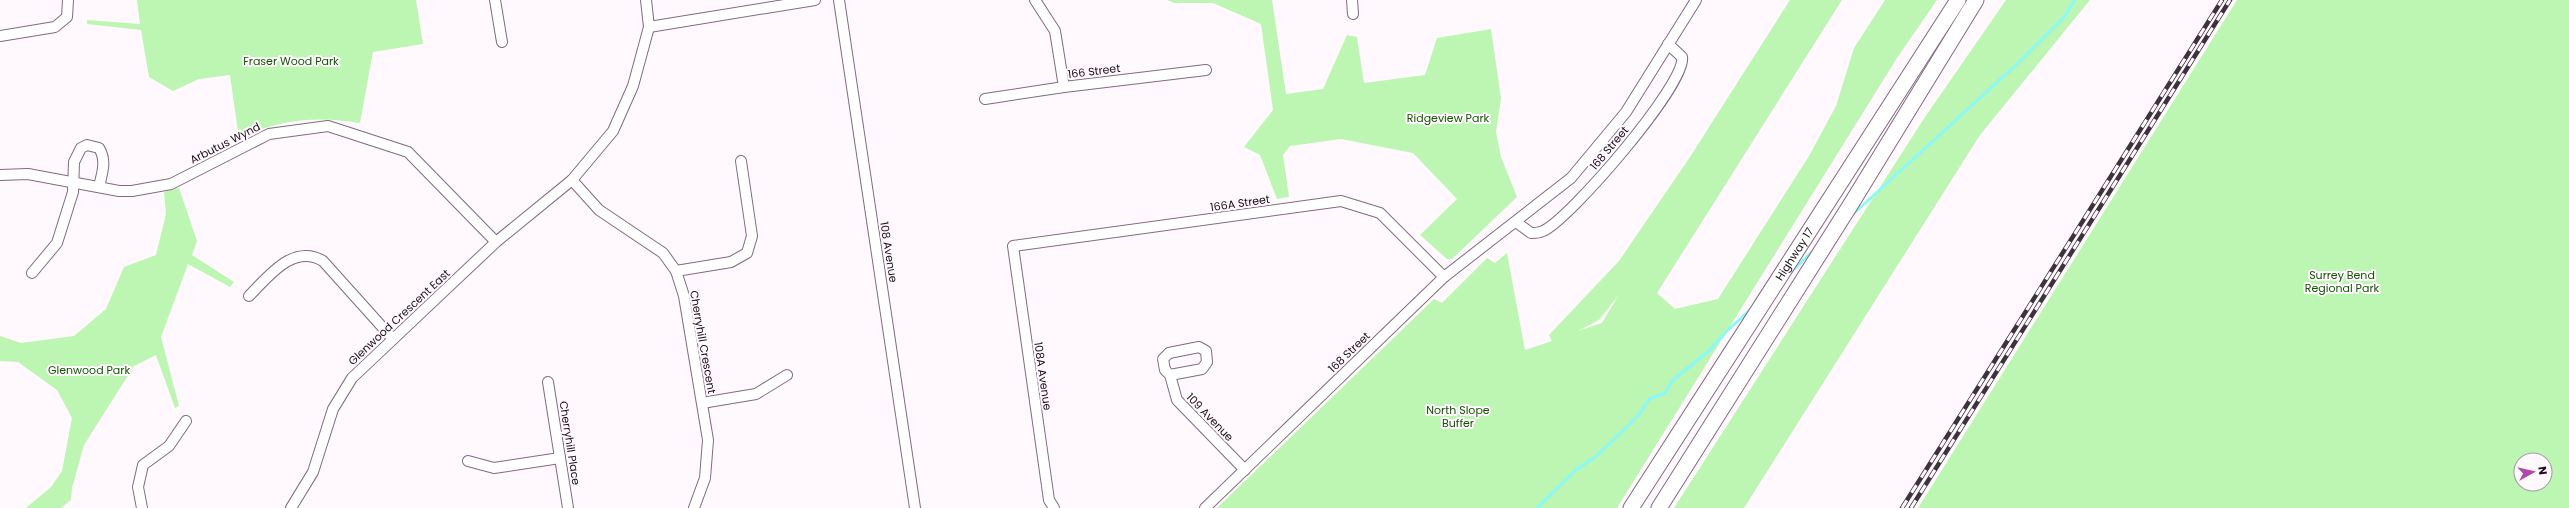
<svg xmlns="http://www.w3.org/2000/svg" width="2569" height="508" viewBox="0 0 2569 508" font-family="Poppins,sans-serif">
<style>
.green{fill:#bdf5b3;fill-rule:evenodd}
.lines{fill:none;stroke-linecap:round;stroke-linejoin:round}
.stream{stroke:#89f9fa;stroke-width:3}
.minor-casing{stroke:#836a80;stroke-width:12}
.highway-casing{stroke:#836a80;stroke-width:17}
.minor{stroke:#fff;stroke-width:10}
.highway{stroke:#fff;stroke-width:15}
.rail-casing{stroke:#3d333c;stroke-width:4.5}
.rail{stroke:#fff9fe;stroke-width:3;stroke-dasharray:9;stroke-linecap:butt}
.labels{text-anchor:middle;stroke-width:4;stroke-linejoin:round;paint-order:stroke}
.park-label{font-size:11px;fill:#115501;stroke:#fff9fe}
.street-label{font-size:11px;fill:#180e17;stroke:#fff9fe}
</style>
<rect width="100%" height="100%" fill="#fff9fe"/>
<g class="green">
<path d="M 137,0 L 416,0 L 423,44 L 373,52 L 360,123 C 317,116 278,119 239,139 L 230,75 L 199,79 L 173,91 L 149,77 L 141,30 L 87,24 L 87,20 L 140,24 Z"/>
<polygon points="1167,0 1272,0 1286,94 1323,89 1347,35 1357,37 1364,83 1425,75 1437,38 1491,29 1501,98 1496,132 1501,157 1517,197 1452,259 1447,259 1420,235 1457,199 1413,153 1341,139 1290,146 1283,155 1289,197 1277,199 1260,155 1244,147 1273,110 1261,24 1213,3 1174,3"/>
<path d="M 1790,0 L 1842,0 L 1657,293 L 1675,309 L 1718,299 L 1809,156 L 1836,106 L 1854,48 L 1885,0 L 1937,0 L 1897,58 L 1617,508 L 1217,508 L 1434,299 L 1442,303 L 1487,258 L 1495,263 L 1507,253 L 1525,350 L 1552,341 L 1549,335 L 1619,261 L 1690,157 ZM 1618,296 L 1602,323 L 1578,331 L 1599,320 Z"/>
<polygon points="2006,0 2090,0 1980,135 1744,508 1674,508 1925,117"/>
<path d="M 2237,0 L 2569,0 L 2569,508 L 1918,508 ZM 2521,460 L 2545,460 L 2545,484 L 2521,484 Z"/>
<polygon points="179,188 197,241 192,255 234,282 230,287 188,264 161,337 179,406 175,408 156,355 134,366 84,445 72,488 71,500 61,508 26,508 51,487 62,471 72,418 57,390 18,362 0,361 0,336 21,343 74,336 106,309 124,267 156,255 166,214 164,192"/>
</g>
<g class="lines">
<g class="stream">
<polyline points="1851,216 2015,66 2065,16 2075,0"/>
<polyline points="1792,271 1814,250"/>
<polyline points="1537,508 1577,469 1594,458 1621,433 1639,415 1649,399 1665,393 1673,380 1709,351 1726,332 1753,307"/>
</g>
<g class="minor-casing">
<g id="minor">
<polyline points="495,0 502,42"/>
<polyline points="839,0 915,508"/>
<polyline points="1035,0 1055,31 1064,87"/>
<polyline points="1352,0 1353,14"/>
<polyline points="649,27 815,0"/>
<polyline points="0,36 55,27 67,17 68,0"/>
<polyline points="985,99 1064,87 1206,70"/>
<polyline points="0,175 28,174 119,191 132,191 171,184 269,134 328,126 408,152 496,242"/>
<polyline points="572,180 599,210 663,253 676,271 684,296 708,440 705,478 694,508"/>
<path d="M 1516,222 L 1531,233 C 1535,233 1539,233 1543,231 C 1570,219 1687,83 1682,57 L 1668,44"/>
<polyline points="676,271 731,262 747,253 752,236 741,161"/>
<path d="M 32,273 L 57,243 L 73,192 L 74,162 L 81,148 L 87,145 L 99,148 C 107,161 102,173 99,187"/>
<path d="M 249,296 C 268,277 293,243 323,261 L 393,339"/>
<polyline points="1170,375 1202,369 1207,362 1206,351 1199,347 1169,353 1163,359 1165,370 1170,375 1177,400 1245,470"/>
<polyline points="548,382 568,508"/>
<polyline points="702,403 756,394 787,375"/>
<polyline points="468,461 494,468 560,458"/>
<polyline points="142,508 138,487 143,465 169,446 186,421"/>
<polyline points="291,508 313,472 333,409 352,378 496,242 572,180 613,131 633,86 649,27 646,0"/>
<polyline points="1054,508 1049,500 1013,246 1341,201 1380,213 1444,277"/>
<polyline points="1205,508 1444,277 1571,178 1626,112 1696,0"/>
</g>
</g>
<g class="highway-casing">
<g id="highway">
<path id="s1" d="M 1631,508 L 1958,0"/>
<polyline points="1659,508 1851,204 1976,0"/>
</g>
</g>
<use href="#minor" class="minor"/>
<use href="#highway" class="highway"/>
<g class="rail-casing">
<g id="rail">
<polyline points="1902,508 2222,0"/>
<polyline points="1911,508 2230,0"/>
</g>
</g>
<use href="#rail" class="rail"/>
</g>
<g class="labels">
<g class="park-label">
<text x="291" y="65">Fraser Wood Park</text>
<text x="1448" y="122">Ridgeview Park</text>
<text x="2342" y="279">Surrey Bend<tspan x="2342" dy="13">Regional Park</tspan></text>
<text x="89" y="374">Glenwood Park</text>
<text x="1458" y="414">North Slope<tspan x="1458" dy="13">Buffer</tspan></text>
</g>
<g class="street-label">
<text transform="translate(1094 71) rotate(-7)" y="4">166 Street</text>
<text transform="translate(225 143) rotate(-27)" y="4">Arbutus Wynd</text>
<text transform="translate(1609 148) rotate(-50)" y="4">168 Street</text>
<text transform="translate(1240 203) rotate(-8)" y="4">166A Street</text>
<text transform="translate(889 252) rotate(81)" y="4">108 Avenue</text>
<text dy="4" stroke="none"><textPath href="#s1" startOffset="302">Highway 17</textPath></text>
<text transform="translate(399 317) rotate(-43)" y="4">Glenwood Crescent East</text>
<text transform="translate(703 342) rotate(80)" y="4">Cherryhill Crescent</text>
<text transform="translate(1349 352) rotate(-44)" y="4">168 Street</text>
<text transform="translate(1043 376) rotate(82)" y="4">108A Avenue</text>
<text transform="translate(1210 417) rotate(46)" y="4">109 Avenue</text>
<text transform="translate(570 443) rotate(81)" y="4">Cherryhill Place</text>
</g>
</g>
<g transform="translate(2533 472) rotate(82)"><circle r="19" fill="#fff9fe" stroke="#a39ba2"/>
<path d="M0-3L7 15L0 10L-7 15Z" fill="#b049ad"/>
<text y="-6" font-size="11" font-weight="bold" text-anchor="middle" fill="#180e17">N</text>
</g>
</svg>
